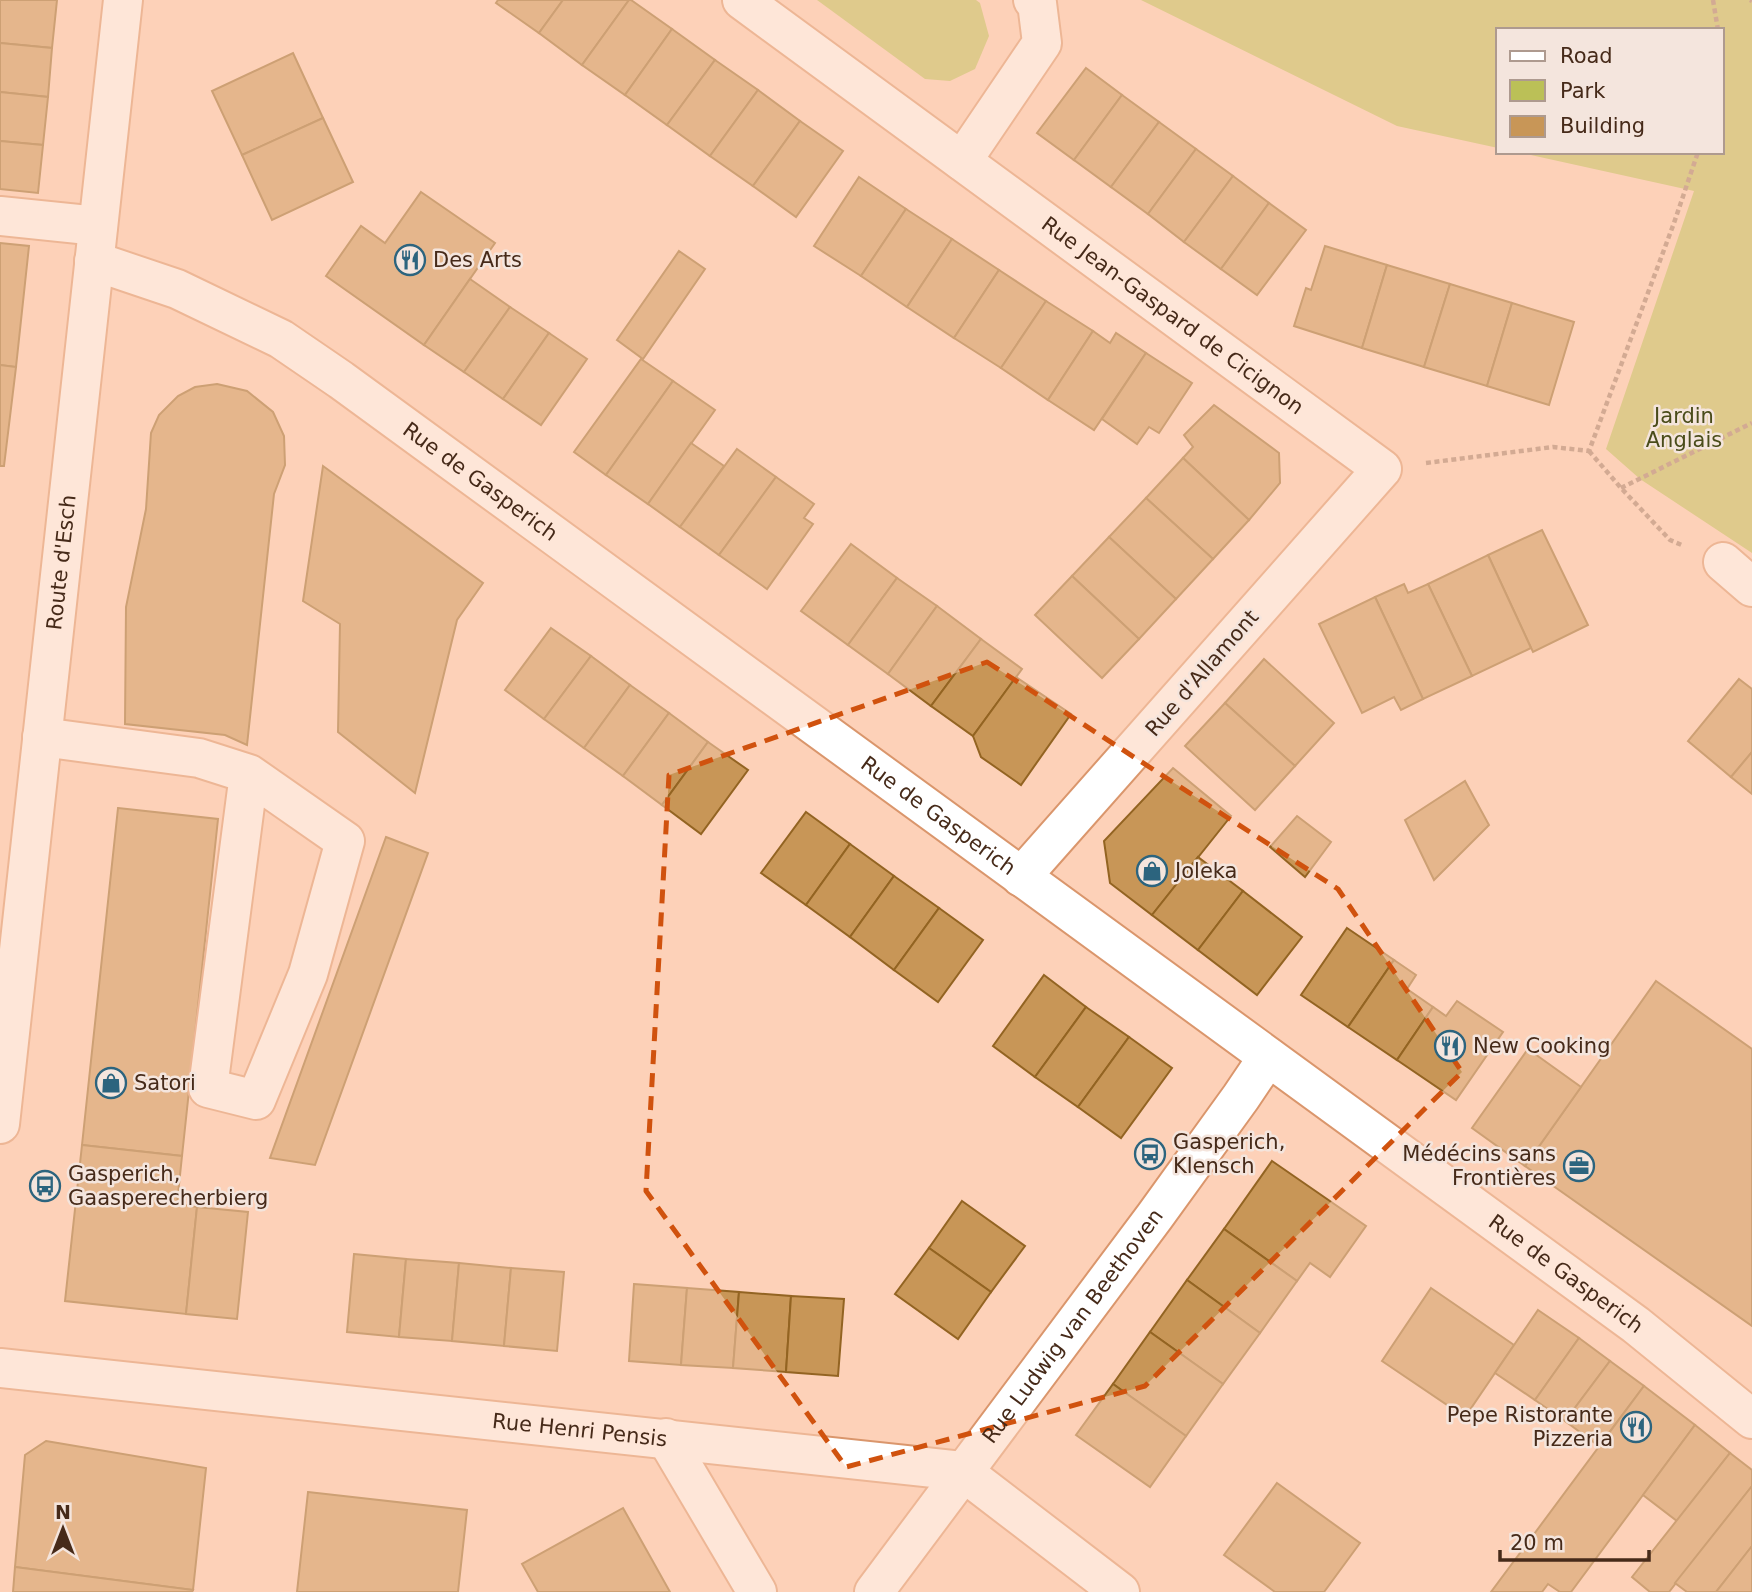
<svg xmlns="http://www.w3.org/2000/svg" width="1752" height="1592" viewBox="0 0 1752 1592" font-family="'DejaVu Sans',sans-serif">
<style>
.green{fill:#bbc057}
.building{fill:#c89657;stroke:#936422;stroke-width:2}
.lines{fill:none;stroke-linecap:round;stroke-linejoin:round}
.minor-casing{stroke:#da966c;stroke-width:42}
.major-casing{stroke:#da966c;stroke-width:42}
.path{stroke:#9f7b67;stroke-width:4.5;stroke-dasharray:5 3.5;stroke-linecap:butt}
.minor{stroke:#fff;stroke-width:38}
.major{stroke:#fff;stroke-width:38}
.marked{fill:none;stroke:#d0520e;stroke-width:5;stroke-dasharray:14 9;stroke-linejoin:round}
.labels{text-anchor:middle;stroke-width:5;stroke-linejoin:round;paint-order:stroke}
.poi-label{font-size:21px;fill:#462a19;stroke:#f4e5dd;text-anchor:start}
.street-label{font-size:21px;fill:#462a19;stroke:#f4e5dd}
.park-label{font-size:21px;fill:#4a4c1a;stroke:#f4e5dd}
</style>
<rect width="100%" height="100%" fill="#fdd1b8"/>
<g class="green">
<polygon points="817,0 976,0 980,3 989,36 975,69 950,81 925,79"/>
<polygon points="1141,0 1752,0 1752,553 1640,479 1606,449 1694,191 1517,152 1722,152 1722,30 1498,30 1498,148 1397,126"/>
</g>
<g class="building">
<polygon points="0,0 57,0 52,48 0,43"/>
<polygon points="498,0 563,0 539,33 496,3"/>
<polygon points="563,0 629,0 582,65 539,33"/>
<polygon points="629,0 631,0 672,29 625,95 582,65"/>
<polygon points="672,29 715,60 667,125 625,95"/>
<polygon points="0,43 52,48 48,97 0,92"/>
<polygon points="293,53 323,118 242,155 212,91"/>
<polygon points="715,60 758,90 710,156 667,125"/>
<polygon points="1086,68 1122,95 1074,160 1037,133"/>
<polygon points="758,90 800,121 753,186 710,156"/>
<polygon points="0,92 48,97 43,145 0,141"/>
<polygon points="1122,95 1159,122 1111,187 1074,160"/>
<polygon points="323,118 353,182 272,220 242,155"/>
<polygon points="800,121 843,151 796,217 753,186"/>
<polygon points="1159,122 1196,149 1148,214 1111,187"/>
<polygon points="0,141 43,145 38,193 0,189"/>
<polygon points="1196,149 1233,176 1184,242 1148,214"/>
<polygon points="1233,176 1269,203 1221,269 1184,242"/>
<polygon points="859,177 906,209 861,276 814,246"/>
<polygon points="421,192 495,243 424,345 326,276 361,226 385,243"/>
<polygon points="1269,203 1306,230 1257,295 1221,269"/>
<polygon points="906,209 952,239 907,307 861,276"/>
<polygon points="952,239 999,270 954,338 907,307"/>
<polygon points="0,243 29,246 16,367 0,365"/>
<polygon points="1325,246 1387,265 1362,348 1294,326 1306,288 1311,290"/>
<polygon points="679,251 705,269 643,359 617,340"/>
<polygon points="1387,265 1450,284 1424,367 1362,348"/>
<polygon points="999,270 1046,301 1001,368 954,338"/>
<polygon points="470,279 510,307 464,372 424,345"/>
<polygon points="1450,284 1512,303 1487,386 1424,367"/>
<polygon points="1046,301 1093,331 1048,400 1001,368"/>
<polygon points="1512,303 1574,322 1549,405 1487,386"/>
<polygon points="510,307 549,333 503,399 464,372"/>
<polygon points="1093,331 1110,343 1116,333 1146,353 1094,430 1048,400"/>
<polygon points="549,333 587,359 541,425 503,399"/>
<polygon points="1146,353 1192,383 1159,433 1149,427 1137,444 1102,419"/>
<polygon points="641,359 673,381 606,475 574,452"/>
<polygon points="0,365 16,367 4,466 0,466"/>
<polygon points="673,381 715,410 648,504 606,475"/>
<polygon points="217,384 247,391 273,412 284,436 285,465 274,494 247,745 225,735 125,724 126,607 146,509 151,433 159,415 178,396 195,387"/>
<polygon points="1214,405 1279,453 1280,483 1249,520 1183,458 1193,447 1184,435"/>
<polygon points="691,443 724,466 680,527 648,504"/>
<polygon points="737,449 776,477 719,555 680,527"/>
<polygon points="1183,458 1249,520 1213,559 1146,498"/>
<polygon points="323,466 483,583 457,620 415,793 338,732 340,624 303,601"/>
<polygon points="776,477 814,504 804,518 813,524 767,589 719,555"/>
<polygon points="1146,498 1213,559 1176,599 1109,537"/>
<polygon points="1542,530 1588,625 1533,652 1488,555"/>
<polygon points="1109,537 1176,599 1139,639 1072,576"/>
<polygon points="851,544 897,578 848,645 801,611"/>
<polygon points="1488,555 1531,648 1472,676 1428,584"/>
<polygon points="1072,576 1139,639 1102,678 1035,615"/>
<polygon points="897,578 937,606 888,674 848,645"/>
<polygon points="1404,584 1408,593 1428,584 1472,676 1423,699 1375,597"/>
<polygon points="1375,597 1423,699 1401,710 1394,697 1362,713 1319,624"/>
<polygon points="937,606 981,639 931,706 888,674"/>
<polygon points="551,628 591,656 544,719 505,690"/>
<polygon points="981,639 1022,669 973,736 931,706"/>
<polygon points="591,656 630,685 584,748 544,719"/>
<polygon points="1264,659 1334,723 1295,766 1225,703"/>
<polygon points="1016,677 1071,714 1021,785 981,757 973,736"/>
<polygon points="1739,679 1752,689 1752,752 1731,777 1688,741"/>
<polygon points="630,685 669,713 623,776 584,748"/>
<polygon points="1225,703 1295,766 1255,810 1185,746"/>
<polygon points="669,713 708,742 662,805 623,776"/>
<polygon points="708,742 748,770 701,834 662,805"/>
<polygon points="1752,752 1752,794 1731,777"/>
<polygon points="1173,768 1231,816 1152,915 1110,883 1104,841"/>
<polygon points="1465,781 1489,825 1434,880 1405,820"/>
<polygon points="118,808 218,819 182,1156 82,1145"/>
<polygon points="806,812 850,844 806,905 761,873"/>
<polygon points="1297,816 1331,842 1305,877 1270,847"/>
<polygon points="386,837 428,853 315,1165 270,1158"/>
<polygon points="850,844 894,876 850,937 806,905"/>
<polygon points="1198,857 1243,891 1198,950 1152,915"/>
<polygon points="894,876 939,908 894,970 850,937"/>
<polygon points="1243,891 1302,937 1257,995 1198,950"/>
<polygon points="939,908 983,940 938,1002 894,970"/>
<polygon points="1347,928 1394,960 1348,1027 1301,995"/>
<polygon points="1394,960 1416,975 1407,989 1433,1007 1397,1060 1348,1027"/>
<polygon points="1044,975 1086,1007 1035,1077 993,1046"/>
<polygon points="1656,981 1752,1049 1752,1326 1525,1166"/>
<polygon points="1457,1001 1503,1032 1456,1100 1397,1060 1433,1007 1446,1016"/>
<polygon points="1086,1007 1129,1037 1078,1107 1035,1077"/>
<polygon points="1129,1037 1172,1068 1121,1138 1078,1107"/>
<polygon points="1528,1049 1581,1087 1525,1166 1472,1128"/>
<polygon points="82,1145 182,1156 177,1204 197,1207 186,1314 65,1301"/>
<polygon points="1272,1161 1366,1226 1330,1277 1310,1263 1297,1281 1224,1229"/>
<polygon points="962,1201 1025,1246 991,1292 929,1248"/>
<polygon points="197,1207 248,1212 237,1319 186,1314"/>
<polygon points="1224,1229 1297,1281 1260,1333 1187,1280"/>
<polygon points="929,1248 991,1292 958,1339 895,1294"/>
<polygon points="354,1254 406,1259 399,1337 347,1332"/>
<polygon points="406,1259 459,1263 452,1341 399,1337"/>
<polygon points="459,1263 511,1268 504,1346 452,1341"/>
<polygon points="511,1268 564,1272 557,1351 504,1346"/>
<polygon points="1187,1280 1260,1333 1223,1384 1150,1332"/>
<polygon points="634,1284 687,1288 681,1365 629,1361"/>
<polygon points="687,1288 739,1292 733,1368 681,1365"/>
<polygon points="1431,1288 1514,1345 1465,1417 1382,1361"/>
<polygon points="739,1292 791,1296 786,1372 733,1368"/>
<polygon points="791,1296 844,1299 838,1376 786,1372"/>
<polygon points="1538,1310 1579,1338 1535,1400 1495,1373"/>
<polygon points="1150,1332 1223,1384 1186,1436 1113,1384"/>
<polygon points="1579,1338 1610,1361 1565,1421 1535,1400"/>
<polygon points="1610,1361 1644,1386 1599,1446 1565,1421"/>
<polygon points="1113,1384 1186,1436 1150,1487 1076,1435"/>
<polygon points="1644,1386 1695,1425 1643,1495 1571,1592 1560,1592 1548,1584 1542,1592 1491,1592"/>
<polygon points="1695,1425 1730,1453 1677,1521 1643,1495"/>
<polygon points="46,1441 206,1468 193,1590 15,1567 25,1455"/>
<polygon points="1730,1453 1752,1470 1752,1486 1669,1592 1650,1592 1632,1577"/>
<polygon points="1277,1483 1360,1543 1324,1592 1275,1592 1224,1555"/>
<polygon points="1752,1486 1752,1546 1716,1592 1687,1592 1675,1583"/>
<polygon points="308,1492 467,1510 458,1592 297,1592"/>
<polygon points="623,1508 670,1592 538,1592 522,1564"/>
<polygon points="1752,1546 1752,1592 1716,1592"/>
<polygon points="15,1567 193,1590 192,1592 13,1592"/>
</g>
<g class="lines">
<g class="minor-casing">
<g id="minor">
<path id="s1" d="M 742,0 L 1382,469 L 1021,877"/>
<polyline points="962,161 1042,43 1037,3 1033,0"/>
<polyline points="0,216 98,226"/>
<path id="s2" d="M 94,261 L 177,289 L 281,339 L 341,380 L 1636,1325 L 1752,1419"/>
<polyline points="1723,562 1752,587"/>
<polyline points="42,737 199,758 249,774 345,841 308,974 256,1100 208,1088 249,774"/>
<path id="s3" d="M 0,1368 L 962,1471 L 1120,1592"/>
<polyline points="666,1438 757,1592"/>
<path id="s4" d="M 874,1592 L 1155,1216 L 1241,1097 L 1268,1057"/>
</g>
</g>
<g class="major-casing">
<g id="major">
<path id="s5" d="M 0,1124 L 123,0"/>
</g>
</g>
<g class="path">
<polyline points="1713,0 1718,30"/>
<polyline points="1750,0 1752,1"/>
<polyline points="1589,451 1621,488 1670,540 1684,546"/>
<polyline points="1426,463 1553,447 1589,451 1674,223 1698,152"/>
<polyline points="1621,488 1752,423"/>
</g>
<use href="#minor" class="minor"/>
<use href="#major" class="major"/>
</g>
<path d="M0 0H1752V1592H0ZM 987,662 L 1338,889 L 1462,1072 L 1145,1386 L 846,1467 L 646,1191 L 669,775 Z" fill="#fdd1b8" fill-opacity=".55" fill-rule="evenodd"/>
<path class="marked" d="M 987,662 L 1338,889 L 1462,1072 L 1145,1386 L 846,1467 L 646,1191 L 669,775 Z"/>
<defs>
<g id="restaurant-ring" transform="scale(1.575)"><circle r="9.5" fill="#f4e5dd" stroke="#2c647e" stroke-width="1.5"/><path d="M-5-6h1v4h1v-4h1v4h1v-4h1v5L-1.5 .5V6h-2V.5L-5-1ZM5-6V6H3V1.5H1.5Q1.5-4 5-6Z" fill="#2c647e"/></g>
<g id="shop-ring" transform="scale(1.575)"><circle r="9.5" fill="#f4e5dd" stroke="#2c647e" stroke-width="1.5"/><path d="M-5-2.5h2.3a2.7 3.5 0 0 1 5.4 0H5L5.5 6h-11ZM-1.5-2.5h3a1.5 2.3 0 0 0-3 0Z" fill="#2c647e"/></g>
<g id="bus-ring" transform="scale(1.575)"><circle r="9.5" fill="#f4e5dd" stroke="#2c647e" stroke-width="1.5"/><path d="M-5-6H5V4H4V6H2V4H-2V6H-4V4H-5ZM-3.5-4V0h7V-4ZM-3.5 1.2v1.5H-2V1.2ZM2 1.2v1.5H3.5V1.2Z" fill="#2c647e"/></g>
<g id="office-ring" transform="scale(1.575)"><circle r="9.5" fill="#f4e5dd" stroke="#2c647e" stroke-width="1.5"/><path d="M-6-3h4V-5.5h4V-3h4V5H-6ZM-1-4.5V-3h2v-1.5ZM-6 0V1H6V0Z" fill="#2c647e"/></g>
</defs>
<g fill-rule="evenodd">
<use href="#restaurant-ring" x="410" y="260"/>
<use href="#shop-ring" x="1152" y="871"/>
<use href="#restaurant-ring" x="1450" y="1046"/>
<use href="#shop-ring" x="111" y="1083"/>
<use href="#bus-ring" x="1150" y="1154"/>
<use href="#office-ring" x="1579" y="1166"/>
<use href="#bus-ring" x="45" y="1186"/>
<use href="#restaurant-ring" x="1636" y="1427"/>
</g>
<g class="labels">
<g class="poi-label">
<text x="433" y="267">Des Arts</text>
<text x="1175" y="878">Joleka</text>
<text x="1473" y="1053">New Cooking</text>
<text x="134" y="1090">Satori</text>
<text x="1173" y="1149">Gasperich,<tspan x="1173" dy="24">Klensch</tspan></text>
<text x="1556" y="1161" text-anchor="end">Médécins sans<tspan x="1556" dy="24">Frontières</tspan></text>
<text x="68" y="1181">Gasperich,<tspan x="68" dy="24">Gaasperecherbierg</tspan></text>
<text x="1613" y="1422" text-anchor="end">Pepe Ristorante<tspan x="1613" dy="24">Pizzeria</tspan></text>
</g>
<g class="street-label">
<text dy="7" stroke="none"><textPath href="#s1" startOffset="534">Rue Jean-Gaspard de Cicignon</textPath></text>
<text dy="7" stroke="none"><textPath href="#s2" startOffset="448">Rue de Gasperich</textPath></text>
<text dy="7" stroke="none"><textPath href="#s5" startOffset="565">Route d'Esch</textPath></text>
<text transform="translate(1202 673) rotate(-49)" y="7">Rue d'Allamont</text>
<text dy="7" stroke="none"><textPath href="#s2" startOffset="1015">Rue de Gasperich</textPath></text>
<text dy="7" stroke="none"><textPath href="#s2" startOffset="1792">Rue de Gasperich</textPath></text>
<text dy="7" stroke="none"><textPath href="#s4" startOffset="332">Rue Ludwig van Beethoven</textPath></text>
<text dy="7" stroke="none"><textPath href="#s3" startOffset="583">Rue Henri Pensis</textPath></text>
</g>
<g class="park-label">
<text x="1684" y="423">Jardin<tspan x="1684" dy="24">Anglais</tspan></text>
</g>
</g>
<rect x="1496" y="28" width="228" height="126" fill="#f4e5dd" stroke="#ae9a8f" stroke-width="2"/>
<rect x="1510" y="51" width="35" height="10" fill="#ffffff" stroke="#ae9a8f" stroke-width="2"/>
<text x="1560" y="63" font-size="21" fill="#462a19">Road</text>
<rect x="1510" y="80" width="35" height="21" fill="#bbc057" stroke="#ae9a8f" stroke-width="2"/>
<text x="1560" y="98" font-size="21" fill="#462a19">Park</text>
<rect x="1510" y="116" width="35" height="21" fill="#c89657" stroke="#ae9a8f" stroke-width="2"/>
<text x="1560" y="133" font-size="21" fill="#462a19">Building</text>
<g transform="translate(63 1529)" stroke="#f4e5dd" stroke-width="5" paint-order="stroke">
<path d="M0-5L12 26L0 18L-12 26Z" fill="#462a19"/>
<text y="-10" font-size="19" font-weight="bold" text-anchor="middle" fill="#462a19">N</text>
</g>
<path d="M1500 1550v10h149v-10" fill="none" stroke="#462a19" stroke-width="3.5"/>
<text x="1510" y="1550" font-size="21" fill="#462a19" stroke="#f4e5dd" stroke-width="5" paint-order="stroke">20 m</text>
</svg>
